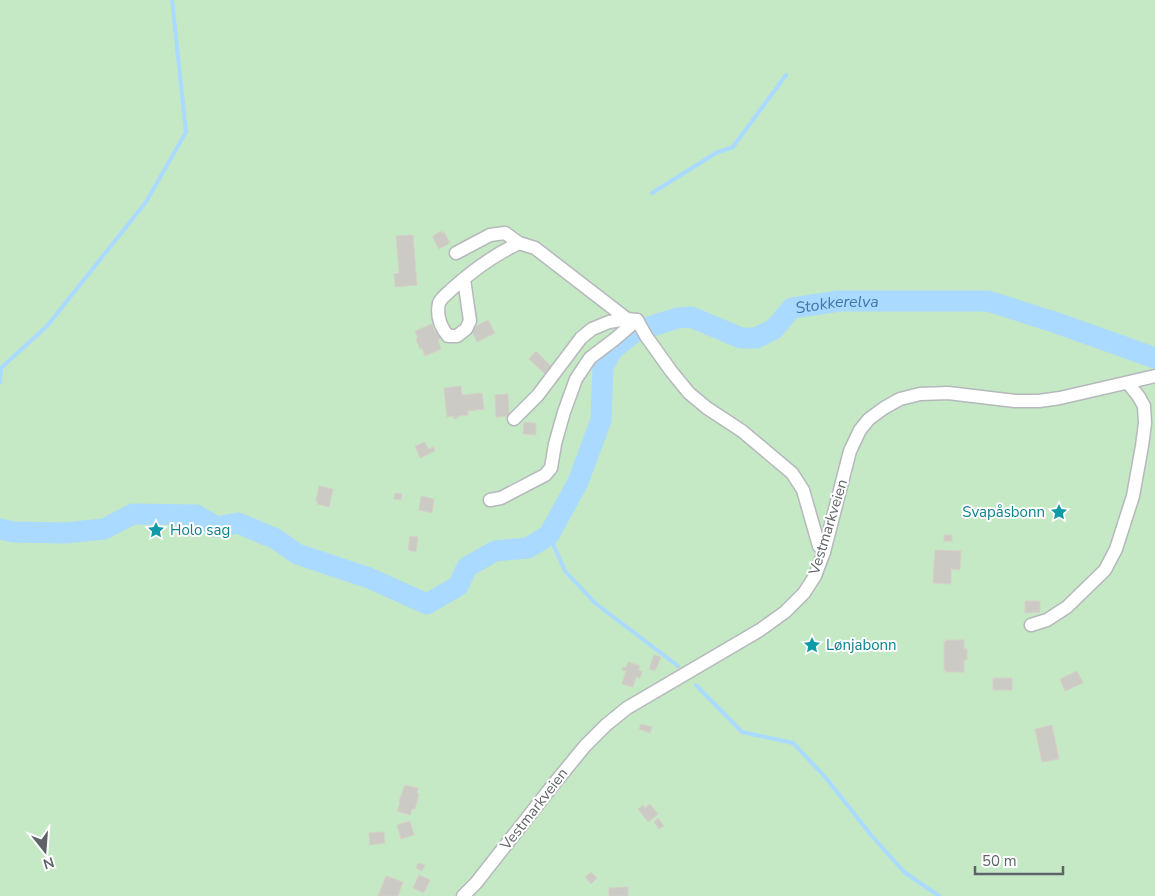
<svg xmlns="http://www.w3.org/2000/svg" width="1155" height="896" viewBox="0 0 1155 896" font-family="'Nunito Sans',sans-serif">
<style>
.green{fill:#c5e8c5}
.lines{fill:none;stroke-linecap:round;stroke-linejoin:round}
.stream{stroke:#aadaff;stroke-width:4}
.river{stroke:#aadaff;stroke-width:21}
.building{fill:#cccac5;stroke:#d6d1c6}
.minor-casing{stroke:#b5b8bc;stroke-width:15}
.minor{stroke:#fff;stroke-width:12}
.labels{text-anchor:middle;stroke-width:4;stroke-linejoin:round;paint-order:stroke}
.culture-label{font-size:15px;fill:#0d838f;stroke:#fff;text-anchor:start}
.street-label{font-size:15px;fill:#5f6368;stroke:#fff}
.water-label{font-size:16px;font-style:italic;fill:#4174aa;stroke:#fff}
</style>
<rect width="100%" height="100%" fill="#f1efe8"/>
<rect class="green" x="0" y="0" width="1155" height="896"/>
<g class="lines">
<g class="stream">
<polyline points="652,193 716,153 733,147 786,75"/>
<polyline points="0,382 1,368 47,326 146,202 186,132 172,0"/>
<polyline points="549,535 565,571 595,603 678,666"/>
<polyline points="696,685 742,732 793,743 826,778 871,835 904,872 939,896"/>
</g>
<path class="river" id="s1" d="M 0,529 L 13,532 L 65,533 L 104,529 L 133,514 L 196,515 L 217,527 L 238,523 L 276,539 L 297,554 L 369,578 L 427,604 L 458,586 L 467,567 L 495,551 L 528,548 L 549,535 L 578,482 L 601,420 L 603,367 L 612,350 L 634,332 L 677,318 L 691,317 L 741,338 L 756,338 L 774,329 L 792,308 L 839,301 L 988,301 L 1054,322 L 1155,358"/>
</g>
<g class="building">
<polygon points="441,231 442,233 444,232 450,243 439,249 433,238 433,236"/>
<polygon points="413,235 417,285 395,287 394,274 399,273 396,236"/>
<polygon points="488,320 495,333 477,342 471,329"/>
<polygon points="432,324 435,332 438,331 441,338 438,340 441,349 425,356 422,348 420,349 416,339 418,338 415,331"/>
<polygon points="536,351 552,367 545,374 529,359"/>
<polygon points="461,386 462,395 482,393 484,409 468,411 468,415 458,416 458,418 454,419 454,416 447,417 444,388"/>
<polygon points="508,394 509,416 496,417 495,395"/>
<polygon points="524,422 536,423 536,435 523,434"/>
<polygon points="425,442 428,449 433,447 435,451 420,458 415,446"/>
<polygon points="319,486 333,489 329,507 317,504 318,502 316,501"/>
<polygon points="395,493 402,494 401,500 394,499"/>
<polygon points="421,496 434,499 432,513 419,510"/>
<rect x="944" y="535" width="8" height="6"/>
<polygon points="410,536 418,537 416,552 408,550"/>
<polygon points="935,550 961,551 960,570 951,569 951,584 933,583"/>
<polygon points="1025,601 1040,601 1040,612 1025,613"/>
<polygon points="946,640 964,640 964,649 967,649 967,660 964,660 964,672 946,672 946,670 944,670 944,642 946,641"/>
<polygon points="654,655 661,657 655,671 649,669"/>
<polygon points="628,662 640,666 638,670 642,672 640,678 636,677 633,687 622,684 626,671 622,670 623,667 626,668"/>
<polygon points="1077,671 1083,683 1065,691 1060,679"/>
<rect x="993" y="678" width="19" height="12"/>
<polygon points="641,724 652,727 650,733 639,729"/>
<polygon points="1052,725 1059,759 1042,762 1035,729"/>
<polygon points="405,785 418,788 417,793 419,794 415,809 412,809 410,815 397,811 400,802 399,801"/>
<polygon points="650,804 658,814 648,822 638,809 643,805 645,808"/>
<polygon points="658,818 664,826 659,829 654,822"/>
<polygon points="410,821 414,835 401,839 397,825"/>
<polygon points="384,832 385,843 370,845 369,833"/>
<polygon points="418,863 425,865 422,871 416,868"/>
<polygon points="591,872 597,878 591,884 585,877"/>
<polygon points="419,875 430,880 424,893 413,888"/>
<polygon points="386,876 403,882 398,896 378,896"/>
<polygon points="628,887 628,896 609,896 609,888"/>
</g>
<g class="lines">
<g class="minor-casing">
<g id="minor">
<polyline points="456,253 490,235 505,233 519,243 535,248 627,319 637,320 646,336 671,371 689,393 707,408 742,431 792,473 803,490 819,546 824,552"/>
<path d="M 464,279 L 470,321 L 466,329 L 457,336 L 448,336 C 440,326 436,316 439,303 C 441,298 448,293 452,289 C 473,270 494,255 519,243"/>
<polyline points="514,419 538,395 581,338 592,329 609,322 627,319"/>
<polyline points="490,500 501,498 545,475 551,468 555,444 564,412 576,379 590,358 615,339 637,320"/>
<polyline points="1031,625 1047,620 1067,607 1105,570 1116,549 1133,496 1142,446 1145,423 1144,406 1139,397 1128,383"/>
<polyline points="463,896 476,883 553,785 585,746 606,725 627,708 760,630 785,612 804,593 815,576 824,552 850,451 860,430 869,419 884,408 900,399 920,394 948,393 1015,401 1039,401 1060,398 1155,376"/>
</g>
</g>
<use href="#minor" class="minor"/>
</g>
<defs>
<g id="sight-bare" transform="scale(1.35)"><path d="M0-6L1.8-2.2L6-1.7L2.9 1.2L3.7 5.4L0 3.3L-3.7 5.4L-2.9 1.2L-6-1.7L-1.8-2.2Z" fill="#0f9aa8" stroke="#fff" stroke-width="2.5" paint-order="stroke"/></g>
</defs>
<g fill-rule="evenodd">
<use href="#sight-bare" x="1059" y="512"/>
<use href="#sight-bare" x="156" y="530"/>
<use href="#sight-bare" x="812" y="645"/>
</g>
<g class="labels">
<g class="culture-label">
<text x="1045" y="517" text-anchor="end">Svapåsbonn</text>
<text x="170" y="535">Holo sag</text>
<text x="826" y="650">Lønjabonn</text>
</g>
<g class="street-label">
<text transform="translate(828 527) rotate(-73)" y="5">Vestmarkveien</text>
<text transform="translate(534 809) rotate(-52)" y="5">Vestmarkveien</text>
</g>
<g class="water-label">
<text dy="6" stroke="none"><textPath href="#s1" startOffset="1048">Stokkerelva</textPath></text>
</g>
</g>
<g transform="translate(45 851) rotate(163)" stroke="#ffffff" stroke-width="4" paint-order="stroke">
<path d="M0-4L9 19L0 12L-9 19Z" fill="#5f6368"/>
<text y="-8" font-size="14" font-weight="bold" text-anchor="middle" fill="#5f6368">N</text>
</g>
<path d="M975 866v8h88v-8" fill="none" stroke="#5f6368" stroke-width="2.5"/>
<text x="982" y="866" font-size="15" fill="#5f6368" stroke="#ffffff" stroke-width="4" paint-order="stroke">50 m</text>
</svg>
